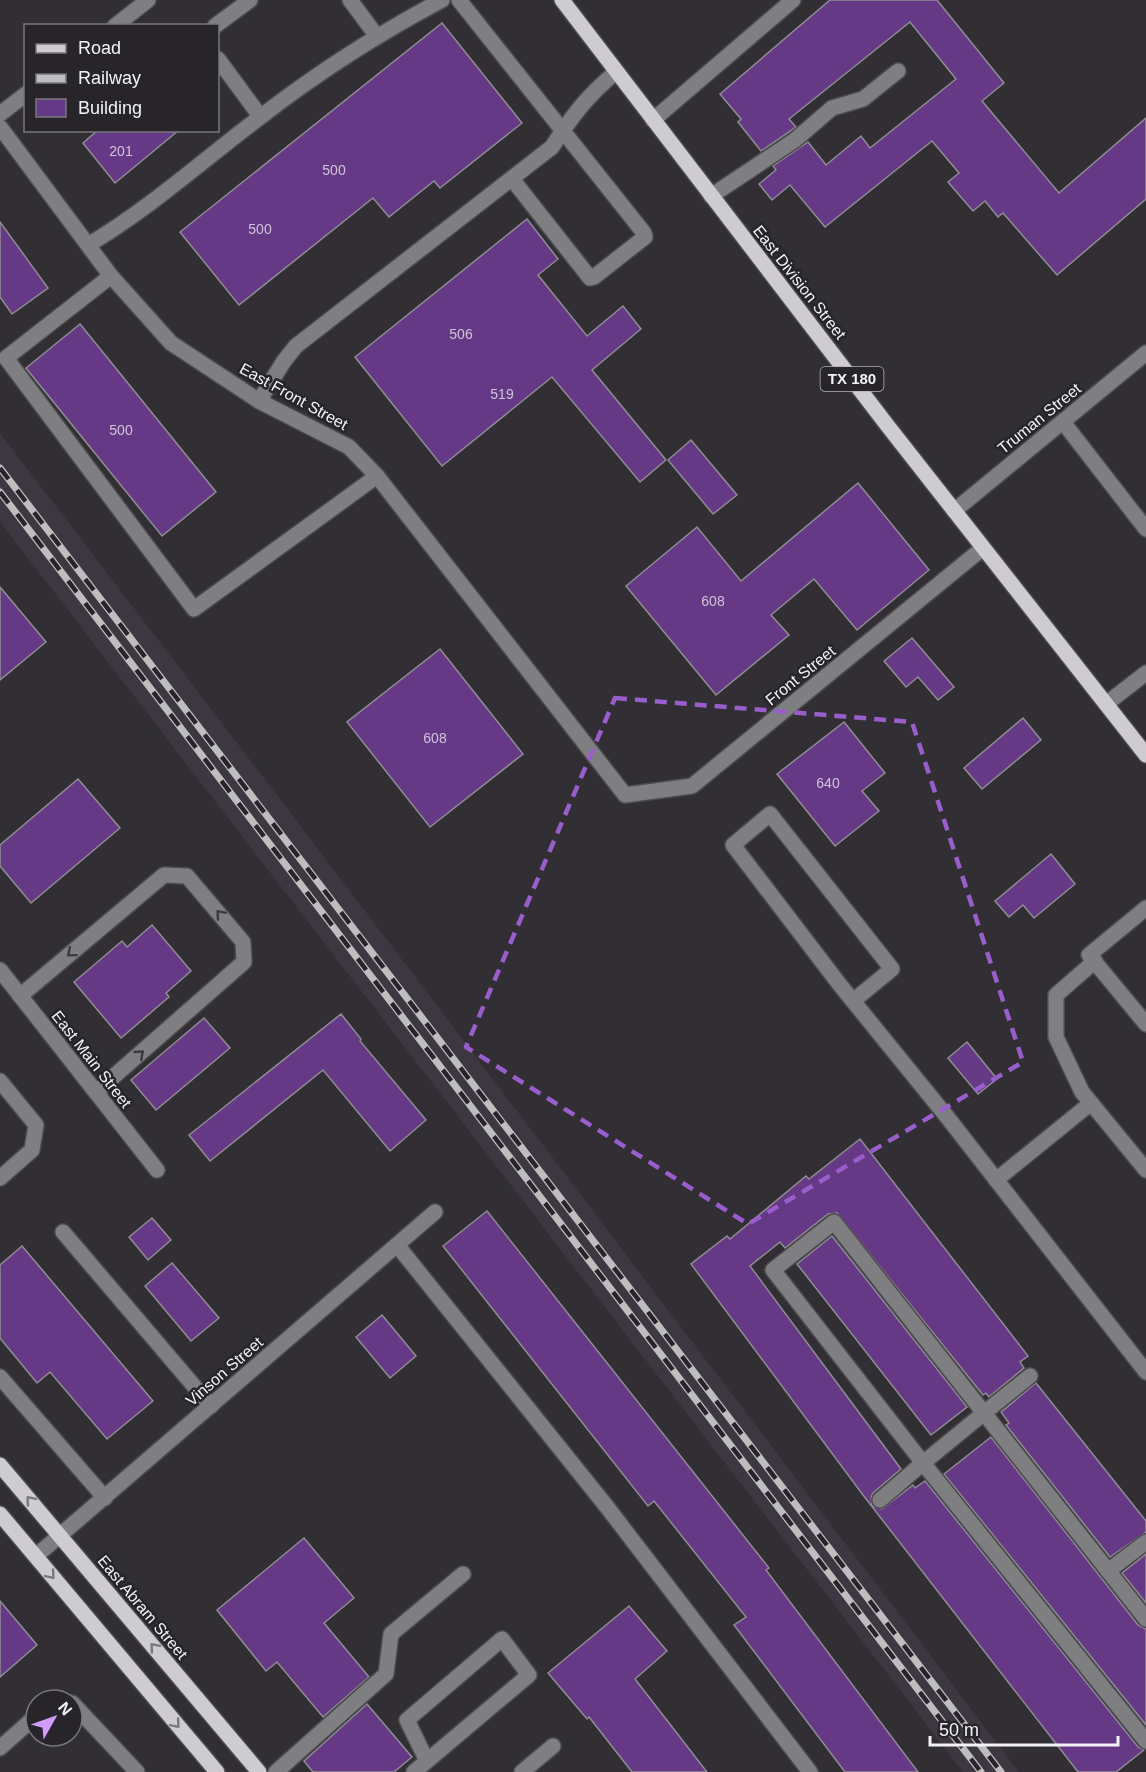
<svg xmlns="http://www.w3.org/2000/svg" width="1146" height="1772" viewBox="0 0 1146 1772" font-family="Arial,sans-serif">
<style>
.built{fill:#3c3741}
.building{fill:#663986;stroke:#8f8c92;stroke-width:1.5}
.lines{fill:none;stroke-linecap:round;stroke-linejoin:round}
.minor-casing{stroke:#4c4a4e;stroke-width:18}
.major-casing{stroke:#4c4a4e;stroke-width:18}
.minor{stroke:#7f7e80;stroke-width:15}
.major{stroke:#ceccd1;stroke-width:15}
.rail-casing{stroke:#bebdc0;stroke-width:7}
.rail{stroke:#272529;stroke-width:4.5;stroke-dasharray:14;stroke-linecap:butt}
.oneway{stroke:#3d3b3f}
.oneway2{stroke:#7a787d}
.marked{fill:none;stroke:#995ecc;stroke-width:4.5;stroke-dasharray:12 8;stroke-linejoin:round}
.labels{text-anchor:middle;stroke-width:5;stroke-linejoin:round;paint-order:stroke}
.number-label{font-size:14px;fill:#d0c4d9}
.shield{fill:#272529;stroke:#b6b4b8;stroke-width:1.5}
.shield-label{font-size:15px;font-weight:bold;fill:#f3f2f5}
.street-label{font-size:16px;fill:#f3f2f5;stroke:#272529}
</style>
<rect width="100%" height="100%" fill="#312f33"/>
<polygon class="built" points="0,433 293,816 1019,1772 963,1772 0,522"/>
<g class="building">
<polygon points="830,0 937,0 1004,83 982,101 1059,193 1146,118 1146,199 1057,275 1003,213 998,217 985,201 973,211 948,182 959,173 932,141 825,227 790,185 772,200 759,184 776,170 773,166 808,142 826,165 861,136 870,148 956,79 910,22 789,119 796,127 761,151 738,122 741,119 720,94"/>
<polygon points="442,23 522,123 440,188 434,181 389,217 373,198 239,305 180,232"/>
<polygon points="98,130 179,130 115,183 83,143"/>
<polygon points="527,219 558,259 538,275 587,336 623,306 641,329 592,370 666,460 640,482 552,377 442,466 355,357"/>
<polygon points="0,222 48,288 12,314 0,297"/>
<polygon points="80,324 216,492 162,536 26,368"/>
<polygon points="691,440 737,495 713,514 668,460"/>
<polygon points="858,483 929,570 857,630 814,579 771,615 789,635 716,695 626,586 697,527 741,581"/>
<polygon points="0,587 46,642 0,680"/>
<polygon points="912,638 954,687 938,700 918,677 906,687 884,661"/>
<polygon points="440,649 523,754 430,827 347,722"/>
<polygon points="1023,718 1041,740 982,789 964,768"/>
<polygon points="844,722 885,773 862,791 879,811 835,846 777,774"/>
<polygon points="78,779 120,828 31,903 0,866 0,845"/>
<polygon points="1051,854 1075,884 1034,918 1023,905 1009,917 995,901"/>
<polygon points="152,925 191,971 166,993 169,997 121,1038 74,982 122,941 127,947"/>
<polygon points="341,1014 361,1039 360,1041 426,1120 390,1151 323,1070 210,1161 189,1135"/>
<polygon points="204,1018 230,1048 156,1110 131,1080"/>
<polygon points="967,1042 997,1079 978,1094 948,1058"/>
<polygon points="860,1139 1028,1356 1020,1362 1024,1368 989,1397 986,1393 983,1395 837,1213 828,1214 785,1248 780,1242 750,1266 901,1469 873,1493 871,1497 872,1506 882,1509 913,1485 915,1488 925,1481 1138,1747 1144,1750 1116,1772 1078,1772 863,1495 691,1264 727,1236 730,1239 806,1176 809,1179"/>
<polygon points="487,1211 769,1568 766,1570 918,1772 845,1772 734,1625 746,1617 654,1501 648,1506 443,1246"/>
<polygon points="152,1218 171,1240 148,1260 129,1237"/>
<polygon points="832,1236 967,1407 931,1435 797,1264"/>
<polygon points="22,1246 153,1401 107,1439 50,1372 37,1383 0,1338 0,1265"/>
<polygon points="172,1263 219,1318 191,1341 145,1286"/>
<polygon points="382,1315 416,1356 390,1378 356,1337"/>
<polygon points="1036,1383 1146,1521 1146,1532 1110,1557 1006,1425 1009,1423 1001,1412"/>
<polygon points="991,1437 1138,1625 1146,1629 1146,1725 944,1474"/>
<polygon points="304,1538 354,1598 324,1623 369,1677 323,1717 277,1662 266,1671 217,1610"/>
<polygon points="1146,1554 1146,1603 1122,1573"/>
<polygon points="0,1601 37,1645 0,1677"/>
<polygon points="629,1606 667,1651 635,1679 707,1772 632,1772 589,1717 587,1719 548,1673"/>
<polygon points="367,1704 412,1757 394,1772 313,1772 304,1761"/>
</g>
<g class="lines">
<g class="minor-casing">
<g id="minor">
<polyline points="350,0 376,35"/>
<polyline points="459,0 644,233 645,237 594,277 590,278 512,179"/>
<polyline points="115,26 148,0"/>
<polyline points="215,26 250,0"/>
<polyline points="218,59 260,116"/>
<polyline points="0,114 26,94"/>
<polyline points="653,120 793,0"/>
<polyline points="0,127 111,276 171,343 259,401 349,447 377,476 625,795 692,786 983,548"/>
<polyline points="711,196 795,140 832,108 863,99 898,71"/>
<path d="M 88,245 C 149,209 202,161 259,118 C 317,73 378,34 442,0"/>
<polyline points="111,276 6,358 194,609 377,476"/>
<path d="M 259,401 L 284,361 L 296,346 L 552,147 C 572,116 587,96 616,72"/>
<polyline points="1063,422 1146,529"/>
<polyline points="954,511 1146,353"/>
<polyline points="1106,704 1146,673"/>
<polyline points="1146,908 1089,955 1146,1024"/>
<polyline points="1095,961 1056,995 1056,1037 1082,1092 1146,1170"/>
<polyline points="0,970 157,1170"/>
<polyline points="20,996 164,875 187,876 243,942 244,962 96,1092"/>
<polyline points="853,1001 892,969 770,814 733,845 840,985 853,1001 948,1118 1146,1372"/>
<polyline points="0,1081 36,1125 32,1150 0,1178"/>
<polyline points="996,1180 1091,1103"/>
<polyline points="63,1232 211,1406"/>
<polyline points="397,1245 607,1507 810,1772"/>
<polyline points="0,1377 105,1498"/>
<polyline points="880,1500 923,1463 773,1270 834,1222 984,1413 1030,1376"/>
<polyline points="36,1556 435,1212"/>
<polyline points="1108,1571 1146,1542"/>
<polyline points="1146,1619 984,1413 923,1463 1146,1741"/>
<polyline points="72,1703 137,1772"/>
<polyline points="0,1748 36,1716"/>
<polyline points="276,1772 386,1674 391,1634 463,1574"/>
<polyline points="414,1772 529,1675 502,1639 407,1720 427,1761"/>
<polyline points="522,1772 553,1746"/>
</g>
</g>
<g class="major-casing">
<g id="major">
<polyline points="562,0 887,425 1146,755"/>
<polyline points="0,1465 259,1772"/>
<polyline points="0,1514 217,1772"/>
</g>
</g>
<use href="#minor" class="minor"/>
<use href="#major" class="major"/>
<g class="rail-casing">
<g id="rail">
<polyline points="0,468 1001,1772"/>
<polyline points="0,492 981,1772"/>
</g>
</g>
<use href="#rail" class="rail"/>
</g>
<defs><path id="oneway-chevron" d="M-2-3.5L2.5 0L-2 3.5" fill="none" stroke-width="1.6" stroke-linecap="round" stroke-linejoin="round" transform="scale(1.5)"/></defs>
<g class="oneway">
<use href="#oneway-chevron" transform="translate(220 914) rotate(-131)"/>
<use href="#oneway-chevron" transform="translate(71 953) rotate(140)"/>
<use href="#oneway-chevron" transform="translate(140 1054) rotate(-41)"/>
</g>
<g class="oneway2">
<use href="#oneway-chevron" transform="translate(30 1500) rotate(-130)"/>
<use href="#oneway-chevron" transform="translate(51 1575) rotate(50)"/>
<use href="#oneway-chevron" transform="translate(154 1647) rotate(-130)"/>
<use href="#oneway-chevron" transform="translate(176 1724) rotate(50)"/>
</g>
<path class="marked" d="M 615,698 L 912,722 L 1023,1062 L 748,1224 L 466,1047 Z"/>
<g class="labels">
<g class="number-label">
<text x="121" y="156">201</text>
<text x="334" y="175">500</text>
<text x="260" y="234">500</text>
<text x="461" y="339">506</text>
<text x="502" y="399">519</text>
<text x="121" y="435">500</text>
<text x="713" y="606">608</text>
<text x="435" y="743">608</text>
<text x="828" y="788">640</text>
</g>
<rect class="shield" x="820.5" y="367" width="63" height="24" rx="4.5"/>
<g class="shield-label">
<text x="852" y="384">TX 180</text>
</g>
<g class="street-label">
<text transform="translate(800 282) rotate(52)" y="6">East Division Street</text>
<text transform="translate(294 396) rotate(29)" y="6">East Front Street</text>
<text transform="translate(1039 418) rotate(-39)" y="6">Truman Street</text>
<text transform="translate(800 675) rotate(-39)" y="6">Front Street</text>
<text transform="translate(92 1059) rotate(52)" y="6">East Main Street</text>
<text transform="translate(224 1371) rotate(-41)" y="6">Vinson Street</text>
<text transform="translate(143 1607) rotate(50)" y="6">East Abram Street</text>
</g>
</g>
<rect x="24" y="24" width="195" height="108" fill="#272529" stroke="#79777b" stroke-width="1.5"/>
<rect x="36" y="44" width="30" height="9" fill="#ceccd1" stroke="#79777b" stroke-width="1.5"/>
<text x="78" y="54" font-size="18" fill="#f3f2f5">Road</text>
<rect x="36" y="74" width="30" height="9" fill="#bebdc0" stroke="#79777b" stroke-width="1.5"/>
<text x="78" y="84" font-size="18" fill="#f3f2f5">Railway</text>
<rect x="36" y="99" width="30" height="18" fill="#663986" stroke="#79777b" stroke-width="1.5"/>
<text x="78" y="114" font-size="18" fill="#f3f2f5">Building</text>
<g transform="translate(54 1718) rotate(50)"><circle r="28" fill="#272529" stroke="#79777b" stroke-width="1.5"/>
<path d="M0-4.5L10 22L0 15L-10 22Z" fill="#d29cfd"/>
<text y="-9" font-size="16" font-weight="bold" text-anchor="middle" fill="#f3f2f5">N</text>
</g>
<path d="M930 1736v9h188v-9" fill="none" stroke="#f3f2f5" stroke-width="3"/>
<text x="939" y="1736" font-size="18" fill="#f3f2f5" stroke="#272529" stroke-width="4.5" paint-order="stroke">50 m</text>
</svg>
